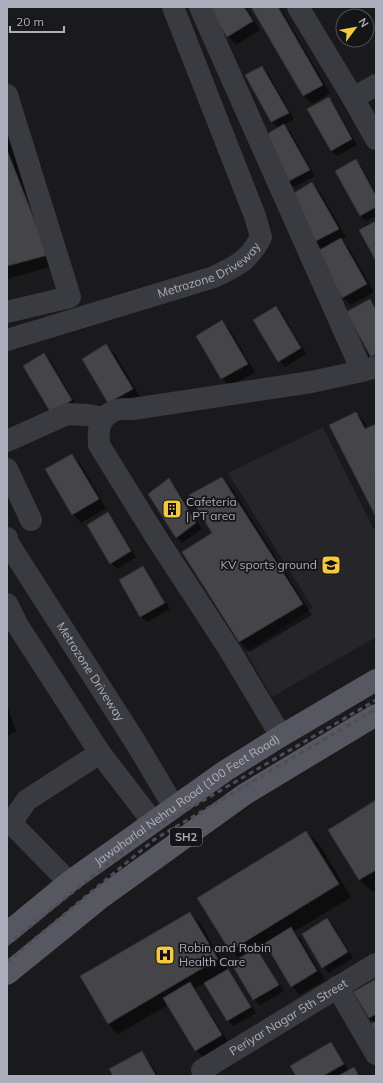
<svg xmlns="http://www.w3.org/2000/svg" width="383" height="1083" viewBox="0 0 383 1083" font-family="Mulish,sans-serif">
<style>
.built{fill:#262529}
.shadow{fill:#0007}
.building{fill:#444449;stroke:#343338}
.lines{fill:none;stroke-linecap:round;stroke-linejoin:round}
.minor{stroke:#3a3b41;stroke-width:22}
.major{stroke:#565760;stroke-width:22}
.rail{stroke:#4d4e56;stroke-width:3;stroke-dasharray:5 4;stroke-linecap:butt}
.labels{text-anchor:middle;stroke-width:3.5;stroke-linejoin:round;paint-order:stroke}
.shield{fill:#151417;stroke:#7f808a;stroke-width:1}
.shield-label{font-size:11px;font-weight:bold;fill:#acafbb}
.street-label{font-size:12px;fill:#acafbb;stroke:#151417}
.poi-label{font-size:12px;fill:#acafbb;stroke:#151417;text-anchor:start}
</style>
<rect width="100%" height="100%" fill="#1a191c"/>
<polygon class="built" points="323,427 373,528 376,527 376,637 272,697 246,652 313,608 228,473"/>
<g class="shadow">
<polygon points="210,7 246,7 260,30 236,45 228,36"/>
<polygon points="252,7 280,7 330,93 312,104 304,96"/>
<polygon points="262,67 268,73 294,119 283,125 290,131 315,176 294,187 288,182 279,128 272,122 247,76"/>
<polygon points="329,99 334,104 357,145 337,156 331,151"/>
<polygon points="7,136 57,265 7,279"/>
<polygon points="355,161 361,166 376,193 376,216 366,221 361,216"/>
<polygon points="312,184 320,192 346,237 342,240 349,248 374,292 351,305 342,297 323,249 315,242"/>
<polygon points="370,300 376,307 376,360 372,356"/>
<polygon points="276,307 282,313 306,354 285,367 279,361"/>
<polygon points="222,322 230,330 255,372 230,387 222,378 197,336"/>
<polygon points="106,346 115,354 140,397 109,402"/>
<polygon points="44,354 50,360 77,406 58,418"/>
<polygon points="356,413 364,421 368,429 376,425 376,515 330,426"/>
<polygon points="72,455 80,463 106,508 81,523 73,514"/>
<polygon points="222,478 232,488 312,615 250,652 240,642 184,552 213,533"/>
<polygon points="169,480 174,485 202,529 182,543 177,537"/>
<polygon points="108,513 113,519 136,557 117,569 111,563"/>
<polygon points="143,567 148,573 170,609 147,622 141,617 120,580"/>
<polygon points="7,704 16,731 7,737"/>
<polygon points="376,802 376,890 373,892 360,880 330,830"/>
<polygon points="306,832 319,844 351,897 294,932 299,937 325,980 300,995 292,986 269,947 259,953 284,991 260,1005 254,999 240,959 231,950"/>
<polygon points="190,913 200,923 228,971 233,976 256,1013 234,1026 228,1021 205,983 195,989 229,1043 204,1058 196,1050 168,1005 118,1034 108,1024"/>
<polygon points="327,920 333,925 353,958 329,973 323,967"/>
<polygon points="376,980 376,1037 375,1023 370,1018 355,992"/>
<polygon points="331,1043 336,1049 349,1071 354,1068 362,1076 297,1076"/>
<polygon points="141,1052 147,1058 158,1076 114,1076"/>
</g>
<g class="building">
<polygon points="208,7 244,7 253,21 227,37"/>
<polygon points="251,7 278,7 323,85 303,96"/>
<polygon points="262,66 289,113 271,122 245,75"/>
<polygon points="329,97 352,139 331,151 307,109"/>
<polygon points="284,124 310,170 287,182 262,137"/>
<polygon points="7,150 48,255 7,266"/>
<polygon points="356,159 376,196 376,207 360,216 335,171"/>
<polygon points="312,182 339,229 314,242 289,196"/>
<polygon points="376,221 376,261 359,230"/>
<polygon points="341,238 367,284 342,298 316,252"/>
<polygon points="370,299 376,310 376,354 371,357 346,312"/>
<polygon points="276,306 301,348 278,362 253,320"/>
<polygon points="222,320 248,364 221,379 196,336"/>
<polygon points="106,344 133,389 108,403 82,359"/>
<polygon points="44,353 72,400 51,413 23,366"/>
<polygon points="356,412 365,429 376,424 375,515 329,425"/>
<polygon points="72,454 99,499 72,515 45,469"/>
<polygon points="222,477 303,604 239,642 182,552 212,533 189,495"/>
<polygon points="169,478 196,523 176,538 148,494"/>
<polygon points="108,512 131,551 110,564 87,525"/>
<polygon points="143,566 165,603 140,617 119,580"/>
<polygon points="376,800 376,870 359,880 328,830"/>
<polygon points="306,831 339,884 230,951 197,898"/>
<polygon points="190,912 218,959 108,1024 80,976"/>
<polygon points="327,918 348,952 322,968 302,934"/>
<polygon points="291,927 317,971 291,987 265,943"/>
<polygon points="256,948 279,985 253,1000 231,963"/>
<polygon points="228,969 251,1007 227,1021 204,983"/>
<polygon points="376,979 376,1014 369,1018 353,992"/>
<polygon points="190,982 222,1035 195,1051 163,998"/>
<polygon points="376,1021 376,1039 368,1025"/>
<polygon points="331,1042 344,1064 323,1076 296,1076 290,1066"/>
<polygon points="142,1051 156,1076 113,1076 109,1069"/>
<polygon points="354,1067 359,1076 338,1076"/>
</g>
<g class="lines">
<g class="minor">
<polyline points="200,7 362,371"/>
<polyline points="298,7 353,98"/>
<polyline points="376,85 353,98 376,139"/>
<polyline points="7,95 70,297 7,312"/>
<path id="s1" d="M 7,340 L 214,277 C 236,266 249,261 261,237 L 255,216 L 173,7"/>
<polyline points="7,441 67,414 88,415 103,418"/>
<polyline points="7,469 31,520"/>
<path id="s2" d="M 7,538 L 8,543 L 136,743 L 174,807"/>
<polyline points="7,604 18,626 100,753 153,822"/>
<path d="M 281,736 L 229,649 L 156,537 L 99,445 C 98,430 98,418 114,411 C 119,408 127,409 133,409 L 311,382 L 362,371 L 376,367"/>
<polyline points="12,824 17,814 27,800 100,753"/>
<polyline points="12,824 69,882"/>
<polyline points="337,987 376,1054"/>
<path id="s3" d="M 205,1076 L 202,1070 L 376,964"/>
</g>
<g class="major">
<path id="s4" d="M 7,933 L 69,882 L 225,771 L 281,736 L 376,680"/>
<polyline points="7,974 102,897 245,794 376,715"/>
</g>
<g class="rail">
<polyline points="7,945 144,835 376,700"/>
<polyline points="7,962 155,839 376,709"/>
</g>
</g>
<defs>
<g id="building-square" transform="scale(1)"><rect x="-9" y="-9" width="18" height="18" rx="4" fill="#f4ca39" stroke="#151417"/><path d="M-4-6H4V6H1V3H-1V6H-4ZM-2.5-4.3h1.7v1.8h-1.7ZM.8-4.3h1.7v1.8H.8ZM-2.5-1h1.7V.8h-1.7ZM.8-1h1.7V.8H.8Z" fill="#111"/></g>
<g id="school-square" transform="scale(1)"><rect x="-9" y="-9" width="18" height="18" rx="4" fill="#f4ca39" stroke="#151417"/><path d="M0-5L7-2L0 1L-7-2ZM-4 1L0 2.5L4 1V4Q0 6-4 4Z" fill="#111"/></g>
<g id="hospital-square" transform="scale(1)"><rect x="-9" y="-9" width="18" height="18" rx="4" fill="#f4ca39" stroke="#151417"/><path d="M-5-5h3v3.5h4V-5h3V5h-3V1.5h-4V5h-3Z" fill="#111"/></g>
</defs>
<g fill-rule="evenodd">
<use href="#building-square" x="172" y="509"/>
<use href="#school-square" x="331" y="565"/>
<use href="#hospital-square" x="165" y="955"/>
</g>
<g class="labels">
<rect class="shield" x="170" y="828" width="32" height="18" rx="3"/>
<g class="shield-label">
<text x="186" y="841">SH2</text>
</g>
<g class="street-label">
<text dy="4" stroke="none"><textPath href="#s1" startOffset="215">Metrozone Driveway</textPath></text>
<text dy="4" stroke="none"><textPath href="#s2" startOffset="158">Metrozone Driveway</textPath></text>
<text dy="4" stroke="none"><textPath href="#s4" startOffset="224">Jawaharlal Nehru Road (100 Feet Road)</textPath></text>
<text dy="4" stroke="none"><textPath href="#s3" startOffset="108">Periyar Nagar 5th Street</textPath></text>
</g>
<g class="poi-label">
<text x="186" y="506">Cafeteria<tspan x="186" dy="14">| PT area</tspan></text>
<text x="317" y="569" text-anchor="end">KV sports ground</text>
<text x="179" y="952">Robin and Robin<tspan x="179" dy="14">Health Care</tspan></text>
</g>
</g>
<rect width="383" height="1083" fill="none" stroke="#acafbb" stroke-width="16"/>
<g transform="translate(355 28) rotate(58)"><circle r="19" fill="#151417" stroke="#515259"/>
<path d="M0-3L7 15L0 10L-7 15Z" fill="#f4ca39"/>
<text y="-6" font-size="11" font-weight="bold" text-anchor="middle" fill="#acafbb">N</text>
</g>
<path d="M10 26v6h54v-6" fill="none" stroke="#acafbb" stroke-width="2"/>
<text x="16" y="26" font-size="12" fill="#acafbb" stroke="#151417" stroke-width="3" paint-order="stroke">20 m</text>
</svg>
